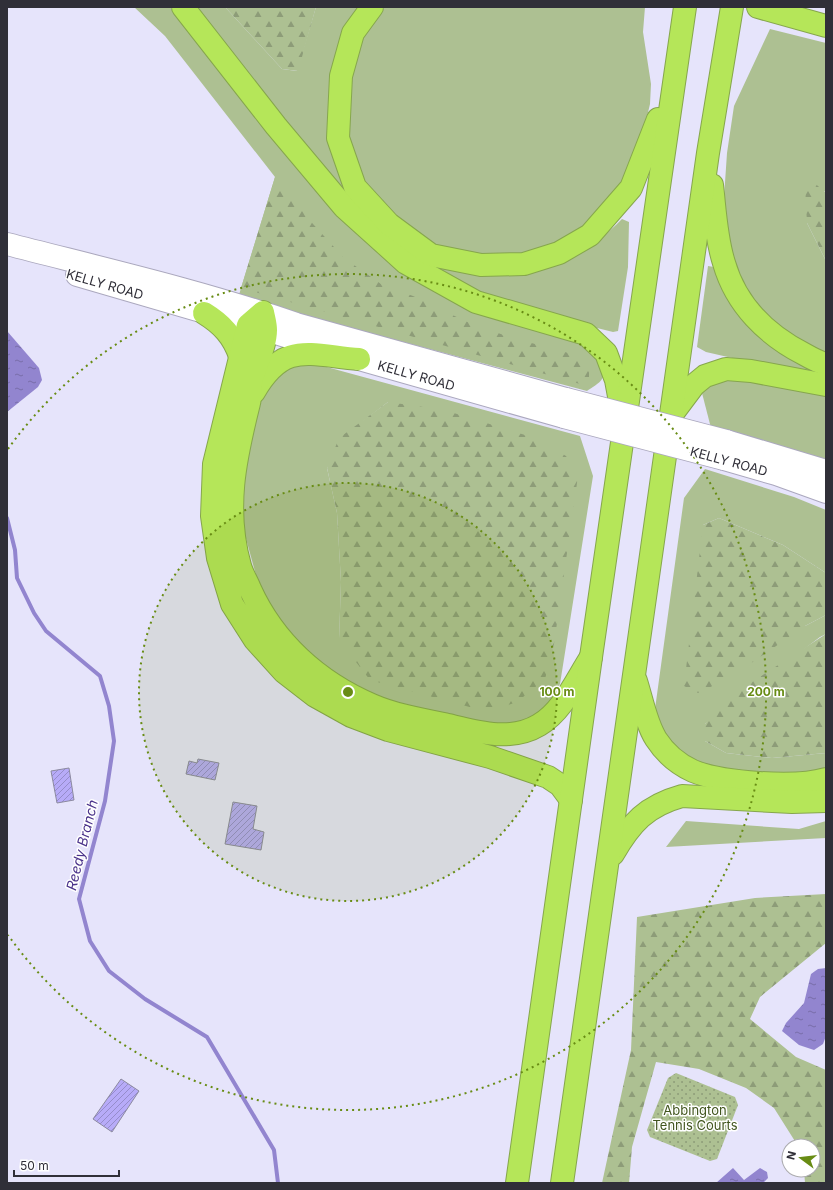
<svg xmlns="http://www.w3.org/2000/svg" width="833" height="1190" viewBox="0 0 833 1190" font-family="Inter,sans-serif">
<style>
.grass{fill:#adc092;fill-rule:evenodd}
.forest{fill:url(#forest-firs)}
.park{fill:url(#park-dots)}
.water{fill:url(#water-ripples)}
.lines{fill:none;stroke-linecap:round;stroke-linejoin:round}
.stream{stroke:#9285cf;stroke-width:4}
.building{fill:url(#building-hatch);stroke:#8c8a9f}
.secondary-casing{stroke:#aba8be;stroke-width:24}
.highway-casing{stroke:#86a64d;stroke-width:24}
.secondary{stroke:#fff;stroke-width:22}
.highway{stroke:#b5e659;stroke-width:22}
.secondary-bridge-casing{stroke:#aba8be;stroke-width:24;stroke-linecap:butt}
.secondary-bridge{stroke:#fff;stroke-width:22}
.ring{fill:none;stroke:#688c14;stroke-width:2;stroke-dasharray:2 4}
.labels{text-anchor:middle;stroke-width:3;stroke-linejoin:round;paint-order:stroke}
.street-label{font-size:13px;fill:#302f38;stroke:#fff}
.park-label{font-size:13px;fill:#41551e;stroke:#fff}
.water-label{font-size:14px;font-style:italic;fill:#4b338b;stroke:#fff}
.centre{fill:#688c14;stroke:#fff;stroke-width:2}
.ring-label{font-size:12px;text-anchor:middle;font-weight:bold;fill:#688c14;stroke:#fff;stroke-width:3;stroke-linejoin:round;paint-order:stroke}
</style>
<defs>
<pattern id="forest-firs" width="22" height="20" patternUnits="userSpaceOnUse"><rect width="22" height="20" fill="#adc092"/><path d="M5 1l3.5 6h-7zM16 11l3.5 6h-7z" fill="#8d9c78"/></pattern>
<pattern id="park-dots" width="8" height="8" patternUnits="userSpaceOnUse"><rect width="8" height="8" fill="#adc092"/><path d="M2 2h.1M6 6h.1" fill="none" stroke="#8d9c78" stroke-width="1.8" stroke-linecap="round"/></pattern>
<pattern id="water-ripples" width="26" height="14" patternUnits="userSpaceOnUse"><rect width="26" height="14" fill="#9285cf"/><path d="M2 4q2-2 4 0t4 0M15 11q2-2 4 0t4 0" fill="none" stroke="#786da9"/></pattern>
<pattern id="building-hatch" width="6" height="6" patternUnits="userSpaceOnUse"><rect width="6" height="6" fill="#b7abf8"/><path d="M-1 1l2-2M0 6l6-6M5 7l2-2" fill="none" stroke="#958cca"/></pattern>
</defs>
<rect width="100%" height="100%" fill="#e6e4fb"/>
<g class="grass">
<path d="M 134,7 L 170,7 L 222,68 L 348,224 L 579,343 C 589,350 611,364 602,379 C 600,383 591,388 587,391 L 238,298 L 275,177 L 165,36 Z"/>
<polygon points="194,7 225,7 282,69 297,71 316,7 364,7 337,55 328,106 333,146 348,202"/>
<polygon points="385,7 645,7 643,32 651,84 650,104 641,142 627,178 587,228 523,258 482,259 437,248 410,234 363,181 349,145 345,105 353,60 370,24"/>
<polygon points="770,29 826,43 826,193 824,191 807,223 826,261 826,356 804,348 744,294 729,259 723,212 727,153 734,106"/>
<path d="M 622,219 L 629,222 L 628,267 L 618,331 L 613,332 L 513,307 L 439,274 L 443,267 C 513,287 571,271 622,219 Z"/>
<path d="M 708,266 L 714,267 C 724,297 750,327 774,348 C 786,359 802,365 818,371 L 816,377 L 706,352 L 697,347 Z"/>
<path d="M 297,361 L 323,366 L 580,436 L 593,476 L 560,684 L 548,706 L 529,720 L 503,727 L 478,725 L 378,698 L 337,678 L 302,651 L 274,614 L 256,575 L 244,531 L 242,490 L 252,430 L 262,395 L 278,373 ZM 388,402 L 339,640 L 341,582 L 337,513 L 327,468 L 362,422 Z"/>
<polygon points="728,377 826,393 826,464 711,428 702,393 713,384"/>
<path d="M 705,469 L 794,497 L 826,510 L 826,573 L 783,545 L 719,518 L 703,525 L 805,626 L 826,615 L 826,634 L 820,637 L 705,724 L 705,741 L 726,753 L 772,758 L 826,753 L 826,769 C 771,775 704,784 666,735 C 660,729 658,717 655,709 L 684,498 Z"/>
<polygon points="686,821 799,829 826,821 826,838 666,847"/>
</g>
<g class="forest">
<polygon points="225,7 316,7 298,71 282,69"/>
<polygon points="275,177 313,224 344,258 381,284 413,296 465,321 509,337 576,355 589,366 589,380 580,384 241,288"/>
<polygon points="811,180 826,193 826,261 807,223 805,186"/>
<polygon points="388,402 444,410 538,439 566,456 578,476 554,644 545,679 517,702 488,712 370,680 339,640 341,582 337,513 327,468 339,438"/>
<polygon points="719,518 783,545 826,573 826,615 805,626 731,677 698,693 684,686 703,525"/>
<polygon points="826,634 826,753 772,758 726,753 705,741 705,724 738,691"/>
<polygon points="826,894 826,943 760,997 750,1019 796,1057 826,1070 826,1183 805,1183 804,1170 813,1170 813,1146 798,1146 774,1108 746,1088 699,1069 656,1062 632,1147 629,1183 602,1183 631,1050 637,917 755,898"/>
</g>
<polygon class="park" points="676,1073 735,1097 738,1105 717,1159 710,1161 650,1137 647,1130 668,1078"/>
<g class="water">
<polygon points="7,331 39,368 42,380 38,387 7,412"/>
<polygon points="826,968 826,1036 823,1044 814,1050 799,1045 782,1031 786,1023 804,1003 811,974 818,969"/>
<polygon points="733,1168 744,1180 760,1168 767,1172 768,1178 763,1183 716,1183"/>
</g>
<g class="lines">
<polyline class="stream" points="7,518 15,550 17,578 34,613 46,631 100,676 109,706 114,741 105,801 79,899 90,941 109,971 145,999 207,1037 274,1150 278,1183"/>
</g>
<g class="building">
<polygon points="198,759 219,763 215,780 186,774 189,761 197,763"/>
<polygon points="69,768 74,800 57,803 51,771"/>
<polygon points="233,802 257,806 253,829 264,832 261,850 225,844"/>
<polygon points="121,1079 139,1091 112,1132 93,1119"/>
</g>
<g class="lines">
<g class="secondary-casing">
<g id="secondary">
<path d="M 7,244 C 104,269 201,291 296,324 L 566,399"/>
<path id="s1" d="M 77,275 L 266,330 L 359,359 L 564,417"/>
<polyline points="726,441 826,471"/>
<polyline points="724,459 776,474 826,492"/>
</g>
</g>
<g class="highway-casing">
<g id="highway">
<polyline points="183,7 276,126 344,207 406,263 476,302 586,334 606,353 616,380 621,407"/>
<polyline points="372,7 353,33 341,76 338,138 355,187 389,224 431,255 481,265 524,264 559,253 590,235 631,188 658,119"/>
<polyline points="758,7 826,26"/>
<path d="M 712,185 C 715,211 716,238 724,263 C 736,305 767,335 804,354 C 811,358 818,362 826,364"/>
<path d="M 204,313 C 222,324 233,336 240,356"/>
<path d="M 254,392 C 284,340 309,355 359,359"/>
<polyline points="673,413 694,385 705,376 726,369 751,371 826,385"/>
<path d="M 636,681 C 642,700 646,723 656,739 C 665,753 678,764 693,771 C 722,783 796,788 826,779"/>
<path d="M 571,800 L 560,785 L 548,777 L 490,757 L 388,730 L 351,716 L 315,696 L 284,672 L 255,640 L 232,604 L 218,558 L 212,516 L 214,464 L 248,325 L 263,312 C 264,318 266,324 266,330 C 266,346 255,366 251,382 C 249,389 251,396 249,403 C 235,459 224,509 240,566 C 242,574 247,581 250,589 C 274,642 318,682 372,705 C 395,715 423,720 448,725 C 477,732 511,742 539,725 C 563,711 576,680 591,657"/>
<path d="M 613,854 C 631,823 646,806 682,796 L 792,802 L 826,801"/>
<polyline points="517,1183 591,657 685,7"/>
<polyline points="562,1183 708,153 732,7"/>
</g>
</g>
<use href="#secondary" class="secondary"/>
<use href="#highway" class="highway"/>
<g class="secondary-bridge-casing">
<g id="secondary-bridge">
<polyline points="566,399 726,441"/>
<polyline points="564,417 724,459"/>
</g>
</g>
<use href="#secondary-bridge" class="secondary-bridge"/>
</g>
<circle cx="348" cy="692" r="209" fill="#688c14" fill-opacity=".12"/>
<g class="ring">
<circle cx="348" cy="692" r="209"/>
<path d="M8 449A418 418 0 1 1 8 935"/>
</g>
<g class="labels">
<g class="street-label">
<text transform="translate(105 284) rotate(16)" y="5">KELLY ROAD</text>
<text dy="5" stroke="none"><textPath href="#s1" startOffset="354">KELLY ROAD</textPath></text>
<text transform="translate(729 461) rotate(15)" y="5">KELLY ROAD</text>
</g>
<g class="park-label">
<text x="695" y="1115">Abbington<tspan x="695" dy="15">Tennis Courts</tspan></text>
</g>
<g class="water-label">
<text transform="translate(82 845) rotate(-76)" y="5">Reedy Branch</text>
</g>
</g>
<circle cx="348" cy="692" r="6" class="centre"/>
<g class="ring-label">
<text x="557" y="696">100 m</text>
<text x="766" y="696">200 m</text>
</g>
<rect width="833" height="1190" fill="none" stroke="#302f38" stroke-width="16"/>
<g transform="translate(801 1158) rotate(285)"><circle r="19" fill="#ffffff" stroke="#acacaf"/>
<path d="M0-3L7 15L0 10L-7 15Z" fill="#688c14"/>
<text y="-6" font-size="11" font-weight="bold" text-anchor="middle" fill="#302f38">N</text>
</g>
<path d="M14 1170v6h105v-6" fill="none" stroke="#302f38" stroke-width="2"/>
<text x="20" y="1170" font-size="12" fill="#302f38" stroke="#ffffff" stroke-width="3" paint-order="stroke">50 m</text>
</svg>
